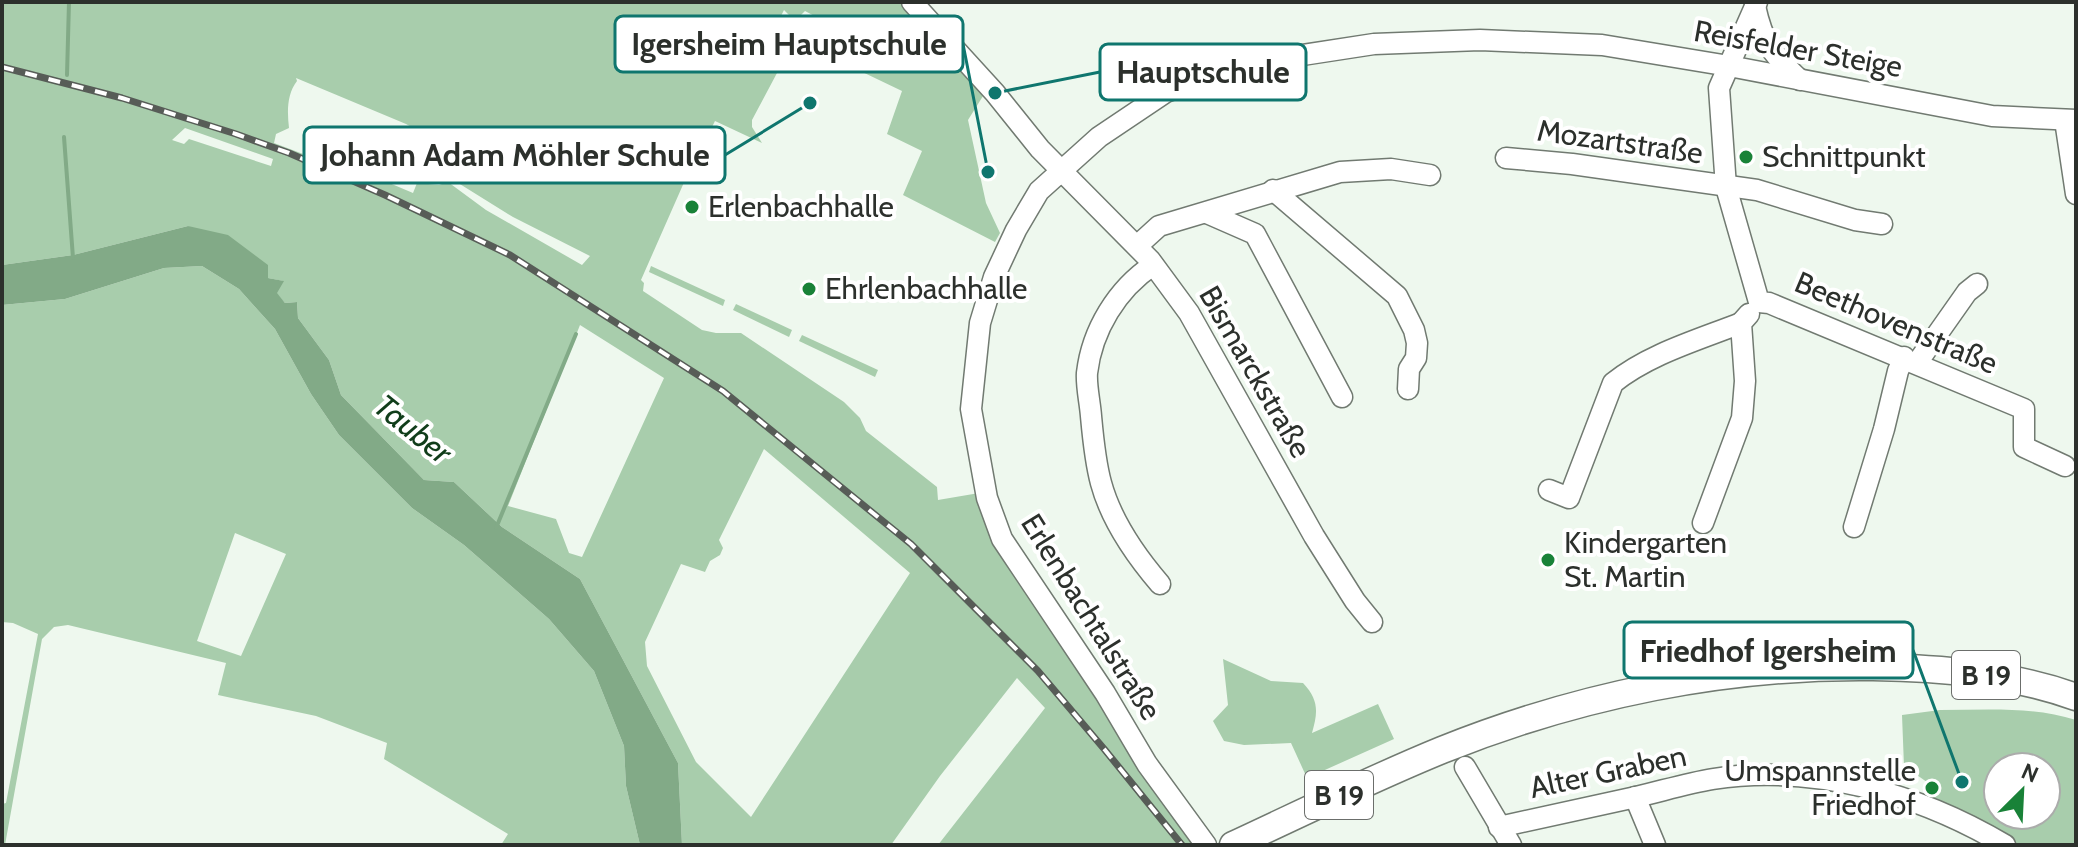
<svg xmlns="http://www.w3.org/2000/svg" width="2078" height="847" viewBox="0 0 2078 847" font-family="Cabin,sans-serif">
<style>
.green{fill:#a8cdac;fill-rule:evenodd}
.water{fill:#82aa87}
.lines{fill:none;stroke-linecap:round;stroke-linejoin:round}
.stream{stroke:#82aa87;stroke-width:4}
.minor-casing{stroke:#717a71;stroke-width:23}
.major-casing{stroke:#717a71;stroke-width:29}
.minor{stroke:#fff;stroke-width:20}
.major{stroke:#fff;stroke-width:26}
.rail-casing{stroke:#575c57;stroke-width:7}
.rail{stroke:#fff;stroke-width:4;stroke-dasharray:12;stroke-linecap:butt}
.poi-dot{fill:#198238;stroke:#fff;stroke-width:3}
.labels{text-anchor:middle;stroke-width:8;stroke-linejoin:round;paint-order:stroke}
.shield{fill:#fff;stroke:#6b6e6b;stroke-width:2}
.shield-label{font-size:28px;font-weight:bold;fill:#2c302c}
.street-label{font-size:30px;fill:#2c302c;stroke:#fff}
.poi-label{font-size:30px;fill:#2c302c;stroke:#fff;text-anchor:start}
.water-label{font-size:32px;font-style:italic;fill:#103d1a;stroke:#fff}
.leader{fill:none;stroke:#0f766e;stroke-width:3}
.callout-dot{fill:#0f766e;stroke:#fff;stroke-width:3}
.callout{fill:#fff;stroke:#0f766e;stroke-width:3}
.callout-label{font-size:32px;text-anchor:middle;font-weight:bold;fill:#2c302c}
</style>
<rect width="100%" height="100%" fill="#eef8ee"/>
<g class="green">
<path d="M 2,2 L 902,2 L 975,82 L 983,96 L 968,120 L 986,203 L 1000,233 L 995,242 L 903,195 L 922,151 L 887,134 L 902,91 L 806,45 L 822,20 L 805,11 L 801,15 L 791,17 L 784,10 L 770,38 L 767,37 L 764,42 L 759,40 L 749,60 L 777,73 L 752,120 L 752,127 L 762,143 L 715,121 L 711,129 L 708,128 L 641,280 L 644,283 L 643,291 L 702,330 L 716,333 L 741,333 L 844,402 L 860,418 L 866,431 L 937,487 L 938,500 L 985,492 L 987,498 L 1206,845 L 938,845 L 1045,708 L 1017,678 L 940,776 L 891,845 L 682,845 L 678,763 L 580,579 L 502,527 L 454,482 L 424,480 L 341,395 L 329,360 L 298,318 L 297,302 L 285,303 L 276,293 L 283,281 L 268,278 L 188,226 L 73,255 L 2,265 ZM 296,78 L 406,124 L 415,129 L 430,152 L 455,181 L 513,217 L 590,256 L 582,265 L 486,210 L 448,182 L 439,185 L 417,183 L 413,193 L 368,174 L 364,177 L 274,143 L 276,134 L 289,128 C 287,111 287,94 297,81 ZM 185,128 L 273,159 L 271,166 L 189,139 L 184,144 L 172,140 ZM 580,325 L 664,378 L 582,557 L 569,553 L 556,519 L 508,506 ZM 764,449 L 910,573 L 751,817 L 696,762 L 647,666 L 645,642 L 681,564 L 705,572 L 710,561 L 720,555 L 723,548 L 719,540 Z"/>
<path d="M 202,266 L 239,289 L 275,329 L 311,394 L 339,435 L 412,508 L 464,545 L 549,619 L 594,671 L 624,746 L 626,786 L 640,845 L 501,845 L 508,834 L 384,759 L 387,743 L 316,716 L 218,695 L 226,663 L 68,625 L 54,627 L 42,639 L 5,845 L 2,845 L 2,804 L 6,803 L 38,634 L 13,623 L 2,622 L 2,305 L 65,299 L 164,268 ZM 235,533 L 286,554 L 241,656 L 197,641 Z"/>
<polygon points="651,266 725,300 723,306 649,272"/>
<polygon points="736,304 792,330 789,337 733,310"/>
<polygon points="802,335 878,370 875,377 799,341"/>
<path d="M 1223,659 L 1271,681 L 1303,683 C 1319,700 1318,712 1312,733 L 1378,704 L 1394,739 L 1307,778 L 1291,743 L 1244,745 L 1224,741 L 1213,721 L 1228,705 Z"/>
<path d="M 1940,710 C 1985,710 2032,706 2076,720 L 2076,845 L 2013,845 L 1985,822 L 1929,799 L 1934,787 L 1904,766 L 1902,715 ZM 1998,767 L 2046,767 L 2046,815 L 1998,815 Z"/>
</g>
<polygon class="water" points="188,226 228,235 268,265 268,278 284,281 277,293 285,303 297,302 298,318 329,360 341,395 424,480 454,482 502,527 580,579 678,763 682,845 640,845 626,786 624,746 594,671 549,619 464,545 412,508 339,435 311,394 275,329 239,289 202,266 164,268 65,299 2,305 2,265 73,255"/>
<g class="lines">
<g class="stream">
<polyline points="67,75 69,2"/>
<polyline points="64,137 73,258"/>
<polyline points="496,528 576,334"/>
</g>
<g class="minor-casing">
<g id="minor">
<polyline points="912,2 995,93 1040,149 1150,260 1189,313 1314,536 1355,601 1372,622"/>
<polyline points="1757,2 1719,88 1726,187 1759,302 1769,303 2024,409 2024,447 2065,466"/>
<path d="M 1755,6 C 1763,43 1772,54 1800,80"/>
<polyline points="2065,120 2076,194"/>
<polyline points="1506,158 1572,164 1757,190 1855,220 1882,224"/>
<polyline points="1273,190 1397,296 1414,330 1417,343 1416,358 1409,369 1408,389"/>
<polyline points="1207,213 1255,234 1342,397"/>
<polyline points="1137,246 1159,226 1340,172 1391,169 1430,175"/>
<path d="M 1153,265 C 1117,289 1092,330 1087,373 C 1086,386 1090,402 1091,416 C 1093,438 1095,461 1101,483 C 1111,520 1136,556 1160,584"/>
<polyline points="1917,363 1967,292 1977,284"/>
<path d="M 1549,490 L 1569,498 L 1613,383 C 1649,354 1698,340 1741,323"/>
<polyline points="1703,523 1742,418 1745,381 1741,323 1749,314"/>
<polyline points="1854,527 1884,429 1898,371 1904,357"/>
<polyline points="1465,767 1511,845"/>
<polyline points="1635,797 1655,845"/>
<path d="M 1499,827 C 1545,817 1591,807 1636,797 C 1662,791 1688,783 1713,779 C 1813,763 1919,794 2005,845"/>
<polyline points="1206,845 1147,764 1105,693 1002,539 987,498 971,409 980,323 994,277 1016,230 1039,191 1099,137 1166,92 1222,71 1270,60 1374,44 1480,40 1602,45 1729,66 1992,116 2076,120"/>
</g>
</g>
<g class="major-casing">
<path id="major" d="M 1233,845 C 1302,813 1371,779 1442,750 C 1579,695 1726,665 1873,667 C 1941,668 2012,674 2076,697"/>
</g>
<use href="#minor" class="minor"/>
<use href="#major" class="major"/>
<g class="rail-casing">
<polyline id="rail" points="2,67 122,98 236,134 289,153 385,195 510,255 723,391 911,544 1038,671 1105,750 1182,845"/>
</g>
<use href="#rail" class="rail"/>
</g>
<g class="poi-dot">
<circle cx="1746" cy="157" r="8"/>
<circle cx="692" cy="207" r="8"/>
<circle cx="809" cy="289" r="8"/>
<circle cx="1548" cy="560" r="8"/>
<circle cx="1932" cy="788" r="8"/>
</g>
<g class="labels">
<g class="shield">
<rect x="1952" y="651" width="68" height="48" rx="6"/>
<rect x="1305" y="771" width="68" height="48" rx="6"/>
</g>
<g class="shield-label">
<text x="1986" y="685">B 19</text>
<text x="1339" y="805">B 19</text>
</g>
<g class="street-label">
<text transform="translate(1798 49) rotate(10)" y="10">Reisfelder Steige</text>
<text transform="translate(1620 142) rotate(8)" y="10">Mozartstraße</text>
<text transform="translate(1896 323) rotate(23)" y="10">Beethovenstraße</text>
<text transform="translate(1255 372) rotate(60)" y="10">Bismarckstraße</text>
<text transform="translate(1091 617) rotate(58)" y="10">Erlenbachtalstraße</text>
<text transform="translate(1608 772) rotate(-12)" y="10">Alter Graben</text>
</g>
<g class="poi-label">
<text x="1762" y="167">Schnittpunkt</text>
<text x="708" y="217">Erlenbachhalle</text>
<text x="825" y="299">Ehrlenbachhalle</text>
<text x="1564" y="553">Kindergarten<tspan x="1564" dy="34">St. Martin</tspan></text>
<text x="1916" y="781" text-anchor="end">Umspannstelle<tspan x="1916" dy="34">Friedhof</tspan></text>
</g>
<g class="water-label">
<text transform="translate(413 429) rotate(39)" y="11">Tauber</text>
</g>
</g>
<path class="leader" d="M988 172L963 44M995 93L1100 72M810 103L725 155M1962 782L1913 650"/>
<g class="callout-dot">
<circle cx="988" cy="172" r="8"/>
<circle cx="995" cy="93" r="8"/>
<circle cx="810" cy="103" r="8"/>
<circle cx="1962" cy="782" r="8"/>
</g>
<g class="callout">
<rect x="615" y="16" width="348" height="56" rx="8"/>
<rect x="1100" y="44" width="206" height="56" rx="8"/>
<rect x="304" y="127" width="421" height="56" rx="8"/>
<rect x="1624" y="622" width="289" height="56" rx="8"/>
</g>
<g class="callout-label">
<text x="789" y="55">Igersheim Hauptschule</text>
<text x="1203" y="83">Hauptschule</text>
<text x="515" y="166">Johann Adam Möhler Schule</text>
<text x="1768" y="662">Friedhof Igersheim</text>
</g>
<rect width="2078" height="847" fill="none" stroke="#2c302c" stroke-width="8"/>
<g transform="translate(2022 791) rotate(24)"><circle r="38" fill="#ffffff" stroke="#abacab" stroke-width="2"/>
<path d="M0-6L14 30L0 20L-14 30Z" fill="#198238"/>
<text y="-12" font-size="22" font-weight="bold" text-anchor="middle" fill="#2c302c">N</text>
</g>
</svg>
